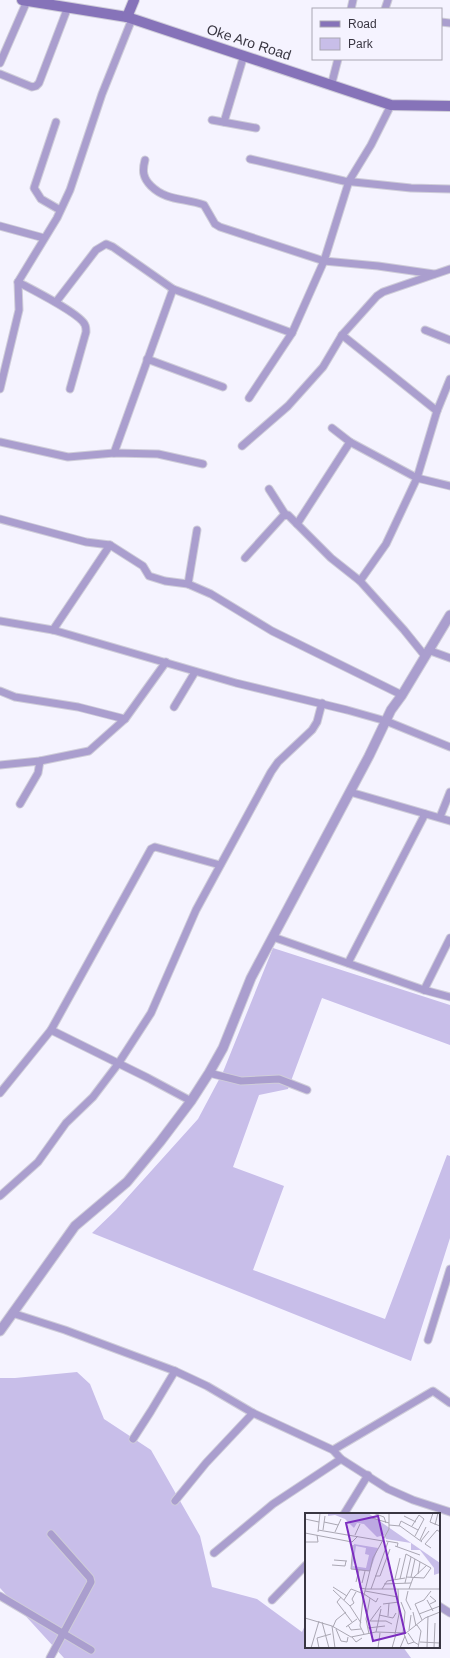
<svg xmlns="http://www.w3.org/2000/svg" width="450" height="1658" viewBox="0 0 450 1658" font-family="Arial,sans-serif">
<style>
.green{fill:#c8bee9}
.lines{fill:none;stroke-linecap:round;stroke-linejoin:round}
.minor-casing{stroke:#cfcdd9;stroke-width:9}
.tertiary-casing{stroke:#cfcdd9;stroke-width:11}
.secondary-casing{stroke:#cfcdd9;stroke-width:12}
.minor{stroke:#aa9ece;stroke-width:7}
.tertiary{stroke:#aa9ece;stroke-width:9}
.secondary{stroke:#8673b9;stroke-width:10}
.labels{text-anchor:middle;stroke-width:3.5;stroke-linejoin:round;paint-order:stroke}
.street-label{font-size:14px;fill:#393642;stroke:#f5f3ff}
.inset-road{fill:none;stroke:#aaa7b3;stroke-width:1}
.view{fill:#7b2cbf;fill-opacity:0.15;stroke:#7b2cbf;stroke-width:2}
.inset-edge{fill:none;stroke:#393642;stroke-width:2}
</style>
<rect width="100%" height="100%" fill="#f5f3ff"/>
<g class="green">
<polygon points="273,948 450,1005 450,1045 322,998 288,1089 259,1095 233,1167 284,1186 253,1270 385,1319 447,1155 450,1156 450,1238 411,1361 92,1233 116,1210 198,1119 223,1072"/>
<polygon points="77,1372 90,1384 104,1419 151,1450 200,1536 212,1587 257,1599 302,1632 306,1623 306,1647 403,1647 411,1658 64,1658 0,1588 0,1378 15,1378"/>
</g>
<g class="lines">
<g class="minor-casing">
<g id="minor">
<polyline points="351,9 353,0"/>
<polyline points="385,9 388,0"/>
<polyline points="441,22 450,23"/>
<polyline points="0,63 27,1"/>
<polyline points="0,74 32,87 36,86 39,83 68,7"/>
<polyline points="331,86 338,59"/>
<polyline points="212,120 256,128"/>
<polyline points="56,122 34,188 41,199 60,210"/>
<polyline points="224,122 244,55"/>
<polyline points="250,159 344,181 411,188 450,189"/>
<path d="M 145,160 C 142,171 143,178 151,186 C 166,201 185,198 204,205 L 215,224 L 220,227 L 324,261 L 378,266 L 434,274"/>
<polyline points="0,226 44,238"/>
<path d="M 18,282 C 31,289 81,314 85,325 C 86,327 86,329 86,332 L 70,389"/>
<polyline points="56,302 96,250 106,244 113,247 173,289 292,333"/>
<polyline points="425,330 450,340"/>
<polyline points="342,335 437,411"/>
<polyline points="147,359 223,387"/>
<polyline points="0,389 19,310 18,282 57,218 70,190 102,94 132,19"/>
<polyline points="249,398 292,333 324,261 349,181 371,145 391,105"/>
<polyline points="0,442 68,457 114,453 158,454 203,464"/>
<polyline points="350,442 417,478 450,486"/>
<polyline points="242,446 288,406 323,367 342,335 377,296 383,292 450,269"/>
<polyline points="114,453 173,289"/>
<polyline points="269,489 285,514"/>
<polyline points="0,519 86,542 110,545 143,566 149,576 165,581 188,584 211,594 272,631 402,695"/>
<polyline points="297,524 350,442 332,428"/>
<polyline points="245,558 283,516 288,515 331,558 360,581 404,630 425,656"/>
<polyline points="360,581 386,544 417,478 437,411 450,379"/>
<polyline points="188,584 197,530"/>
<polyline points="0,621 53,630 236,683 347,710 386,721 450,747"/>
<polyline points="53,630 110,545"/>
<polyline points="428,650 450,658"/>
<polyline points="0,691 15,697 78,707 125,719"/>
<polyline points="174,707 195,672"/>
<polyline points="0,765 40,761 89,751 125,719 166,662"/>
<polyline points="350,792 450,821"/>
<polyline points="20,804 38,773 40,761"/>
<polyline points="440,817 450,792"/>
<polyline points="273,937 424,990 450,997"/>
<polyline points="348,963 425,814"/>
<polyline points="424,990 450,938"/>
<polyline points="51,1030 148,1078 191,1101"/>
<polyline points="209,1073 241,1081 279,1079 307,1090"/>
<polyline points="0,1093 51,1030 151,849 155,847 220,865"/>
<polyline points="0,1196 38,1162 66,1123 93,1097 118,1064 151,1013 196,910 271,772 278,762 312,730 317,722 322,703"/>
<polyline points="12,1313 65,1330 175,1371 207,1386 253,1413 333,1450 341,1459 388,1489 413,1500 450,1512"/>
<polyline points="428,1340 450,1269"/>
<polyline points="133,1439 151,1411 175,1371"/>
<polyline points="333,1450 433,1391 450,1403"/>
<polyline points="175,1501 206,1463 253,1413"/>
<polyline points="344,1514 368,1475"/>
<polyline points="214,1553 273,1504 341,1459"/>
<polyline points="0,1596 91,1650"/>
<polyline points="272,1600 306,1565"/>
<polyline points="439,1606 450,1613"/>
<polyline points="50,1658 91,1582 90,1578 51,1534"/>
</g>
</g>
<g class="tertiary-casing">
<polyline id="tertiary" points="0,1331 75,1226 127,1182 160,1142 191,1101 209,1073 223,1048 251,978 369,756 391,710 402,695 450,615"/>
</g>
<g class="secondary-casing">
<g id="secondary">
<polyline points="22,0 127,17 391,105 450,106"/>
<polyline points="127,17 134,0"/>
</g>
</g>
<use href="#minor" class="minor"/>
<use href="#tertiary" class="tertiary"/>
<use href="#secondary" class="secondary"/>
</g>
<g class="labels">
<g class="street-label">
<text transform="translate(249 42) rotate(18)" y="5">Oke Aro Road</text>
</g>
</g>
<g transform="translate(305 1513)">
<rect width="135" height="135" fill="#f5f3ff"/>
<path d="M 23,0 L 63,0 L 135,50 L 135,60 L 129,62 L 129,55 L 115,37 L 106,37 L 106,30 L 81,26 L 79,22 L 72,24 L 59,11 L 52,10 L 49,15 L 40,6 L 30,2 L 23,3 ZM 49,31 L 73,35 L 65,58 L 46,56 ZM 51,33 L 61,35 L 60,41 L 64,42 L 61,55 L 48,53 Z" fill="#c8bee9" fill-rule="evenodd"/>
<path class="inset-road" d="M 68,0 L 79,4 L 81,10M 128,0 L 125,9 L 135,13M 99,3 L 111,9M 67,5 L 84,10M 0,6 L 14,9M 19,9 L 33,12M 84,12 L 95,13 L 117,29M 130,12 L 133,0M 94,13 L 96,8 L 113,17M 107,13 L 114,2M 13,17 L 78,28M 18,17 L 20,3M 13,19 L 15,0M 30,19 L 36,6M 0,20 L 47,29 L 53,23M 50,22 L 55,11M 110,23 L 119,6 L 114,2M 115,27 L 121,14M 81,28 L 93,30 L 92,34M 116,28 L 124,18M 0,29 L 13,29 L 12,22M 48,32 L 46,56 L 65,58M 90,33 L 115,42M 126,35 L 120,31 L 132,17 L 135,19M 29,47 L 42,48M 27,52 L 40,53 L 41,48M 113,61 L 115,49M 70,63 L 75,63 L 85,36M 106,64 L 110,46M 90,66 L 95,45M 95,66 L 101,41 L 126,55 L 119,65 L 101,64M 51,69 L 54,57M 55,70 L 55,75 L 61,76 L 135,76M 57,70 L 60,58M 100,70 L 106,44M 79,71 L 106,70M 28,74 L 42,83M 66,76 L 83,29M 77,76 L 82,68 L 100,65M 104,76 L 108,65 L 122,52M 28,77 L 45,93 L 56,110M 60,78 L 93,84M 103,78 L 101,87 L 106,97M 59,81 L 71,89 L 73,85M 125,83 L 131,88 L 125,91M 36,84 L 32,89 L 47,109M 39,87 L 46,76 L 59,81M 122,87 L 128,98M 96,89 L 100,99 L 98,120M 78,91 L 94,89M 45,93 L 49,90 L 47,86 L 51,79M 108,99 L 111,113M 114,101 L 135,93M 74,102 L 88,105 L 91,100M 83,103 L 84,90M 0,105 L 27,113 L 46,124 L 71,119 L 101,120 L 120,105 L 135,99M 117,107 L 110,91 L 119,87 L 126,78M 65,108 L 81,108 L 87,111M 65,108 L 76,93M 17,109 L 24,135M 43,112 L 46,117 L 56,116M 112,112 L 116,118 L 113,135M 27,113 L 30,135M 28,114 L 31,107 L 41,99M 41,114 L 52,106M 63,115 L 80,113M 31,116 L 36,128 L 42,129 L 43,124M 104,117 L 106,102M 71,119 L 76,96M 103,120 L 109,129 L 114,132M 59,121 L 55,113 L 58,86 L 68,45 L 84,16 L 84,0M 64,121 L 61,106 L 65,85M 90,121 L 94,101 L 93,76M 99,121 L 103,131 L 109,129M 47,124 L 51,129 L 57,125M 115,129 L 135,130M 6,135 L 14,108M 14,135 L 12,125 L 26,121M 73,135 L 75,120M 87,135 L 91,121M 95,135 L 100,123M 122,135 L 123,103M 129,135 L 130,110M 134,135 L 135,117"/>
<path class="view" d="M 73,3 L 100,120 L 68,128 L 41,10 Z"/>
<rect width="135" height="135" class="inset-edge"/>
</g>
<rect x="312" y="8" width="130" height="52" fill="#f5f3ff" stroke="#aaa7b3"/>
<rect x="320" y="21" width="20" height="6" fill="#8673b9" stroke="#aaa7b3"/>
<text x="348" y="28" font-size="12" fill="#393642">Road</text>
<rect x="320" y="38" width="20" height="12" fill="#c8bee9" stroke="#aaa7b3"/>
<text x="348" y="48" font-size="12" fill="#393642">Park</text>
</svg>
